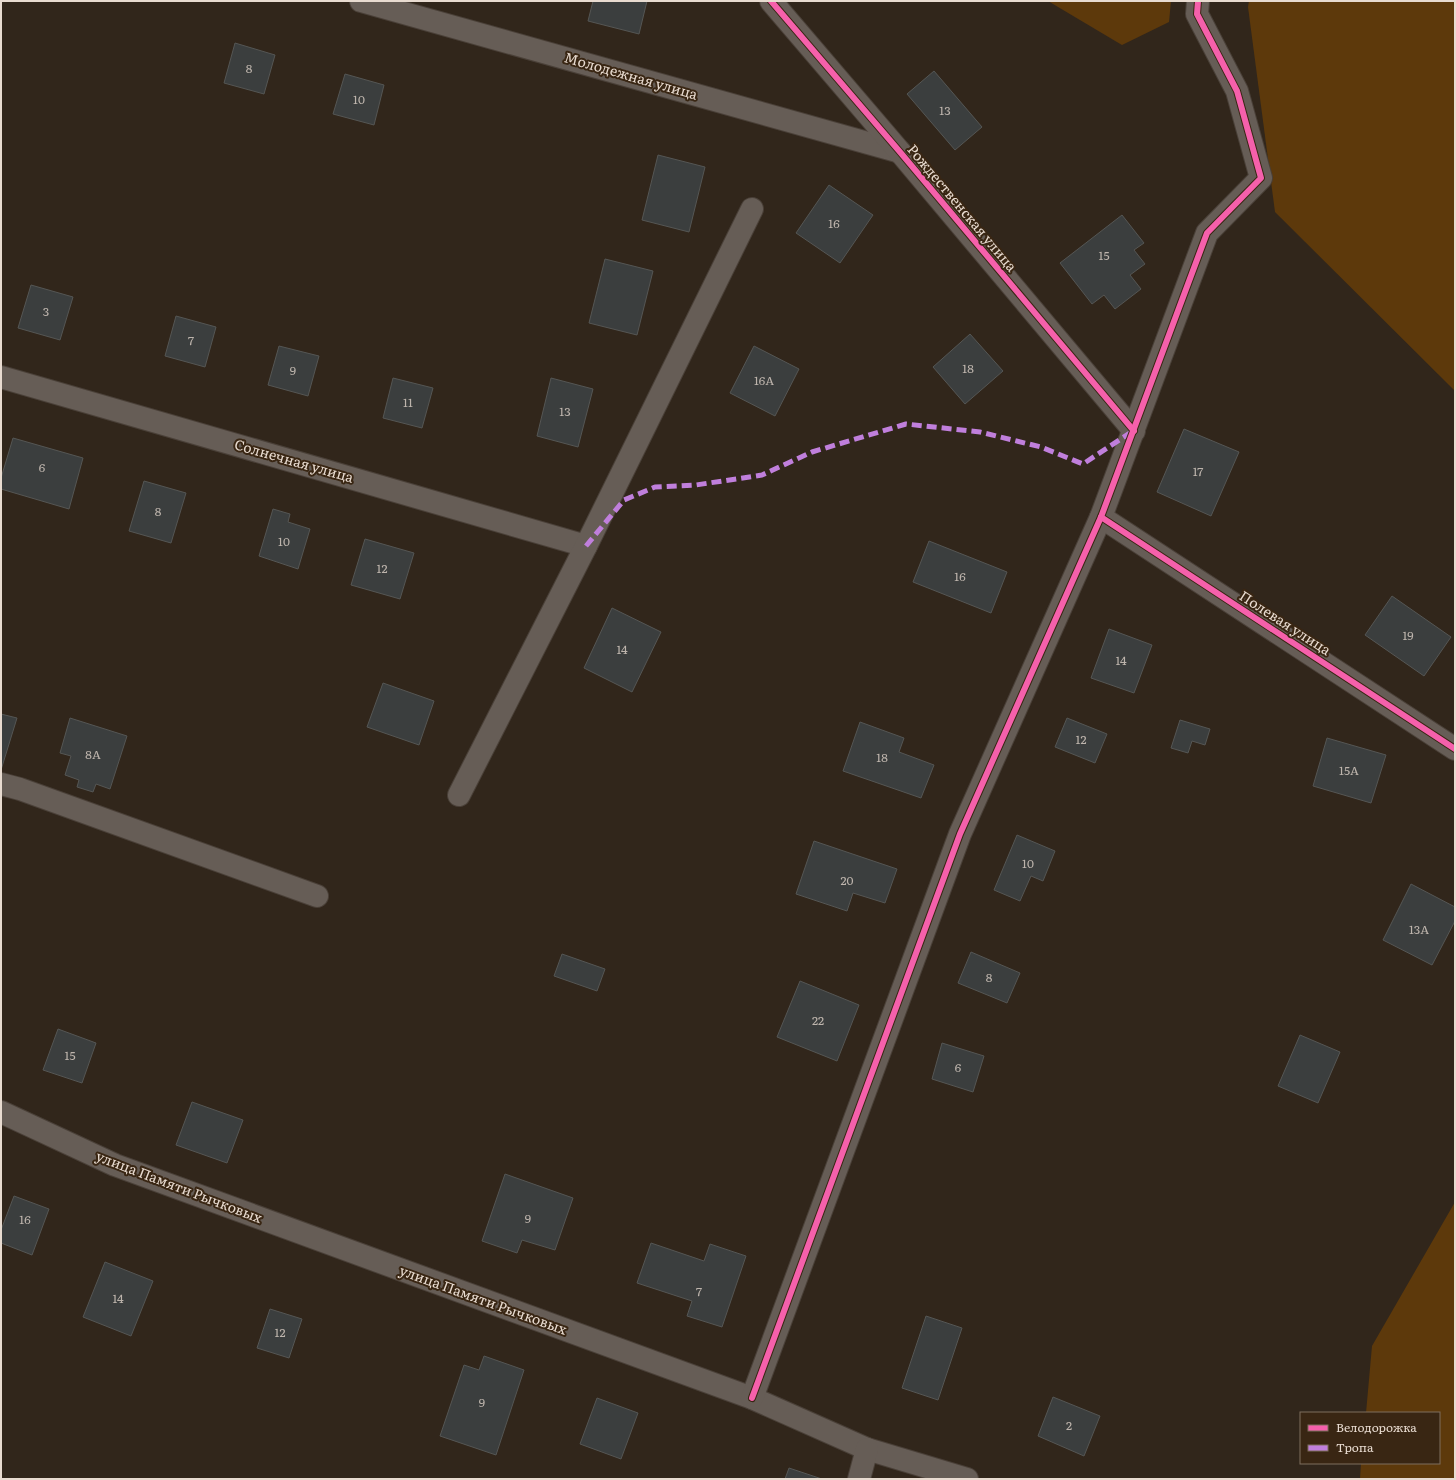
<svg xmlns="http://www.w3.org/2000/svg" width="1456" height="1480" viewBox="0 0 1456 1480" font-family="Literata,serif">
<style>
.green{fill:#5d390b}
.building{fill:#3b3e3e;stroke:#555654}
.lines{fill:none;stroke-linecap:round;stroke-linejoin:round}
.minor-casing{stroke:#4a4038;stroke-width:24}
.minor{stroke:#665d56;stroke-width:22}
.quiet{stroke:#c07fdc;stroke-width:5;stroke-dasharray:10 5;stroke-linecap:butt}
.cycleway-casing{stroke:#392613;stroke-width:8}
.cycleway{stroke:#f560ab;stroke-width:6}
.labels{text-anchor:middle;stroke-width:4;stroke-linejoin:round;paint-order:stroke}
.number-label{font-size:12px;fill:#bdb4ac}
.street-label{font-size:14px;fill:#e8dbd0;stroke:#392613}
</style>
<rect width="100%" height="100%" fill="#31261b"/>
<g class="green">
<polygon points="1048,1 1171,1 1169,22 1122,45"/>
<polygon points="1249,1 1455,1 1455,391 1275,212 1248,7"/>
<polygon points="1455,1202 1455,1479 1360,1479 1361,1463 1439,1463 1439,1413 1366,1413 1372,1346"/>
</g>
<g class="building">
<polygon points="593,1 647,1 639,34 588,21"/>
<polygon points="235,43 275,55 264,94 224,83"/>
<polygon points="934,71 982,127 955,150 907,94"/>
<polygon points="345,74 384,85 374,125 333,114"/>
<polygon points="658,155 705,167 689,232 642,220"/>
<polygon points="829,185 873,215 840,263 796,233"/>
<polygon points="1122,215 1144,243 1134,250 1145,264 1130,275 1141,289 1115,309 1104,295 1092,304 1060,263"/>
<polygon points="605,259 653,271 637,335 589,323"/>
<polygon points="31,285 73,297 60,340 18,328"/>
<polygon points="176,316 216,327 205,367 165,356"/>
<polygon points="970,334 1003,371 965,404 933,367"/>
<polygon points="279,346 319,356 308,396 268,385"/>
<polygon points="754,346 799,369 775,416 730,393"/>
<polygon points="393,378 433,388 422,428 383,418"/>
<polygon points="551,378 593,389 578,447 537,436"/>
<polygon points="1184,429 1239,452 1211,516 1157,492"/>
<polygon points="13,438 83,458 69,509 1,489 1,478"/>
<polygon points="144,481 186,493 171,543 129,531"/>
<polygon points="273,509 290,514 288,522 310,529 298,569 259,556"/>
<polygon points="365,539 414,553 400,599 351,585"/>
<polygon points="929,541 1007,572 991,613 913,582"/>
<polygon points="1392,596 1451,637 1424,676 1365,635"/>
<polygon points="612,608 661,632 632,692 584,668"/>
<polygon points="1109,629 1152,645 1134,693 1091,678"/>
<polygon points="383,683 434,701 419,745 367,727"/>
<polygon points="1,714 17,718 1,770"/>
<polygon points="70,718 127,736 110,789 96,784 93,792 77,787 79,780 65,775 71,756 60,753"/>
<polygon points="1067,718 1107,734 1095,763 1055,747"/>
<polygon points="1180,720 1210,729 1205,745 1192,741 1188,753 1171,748"/>
<polygon points="860,722 904,738 899,752 934,765 921,798 843,771"/>
<polygon points="1327,738 1386,755 1371,803 1313,786"/>
<polygon points="1017,835 1055,851 1043,881 1031,876 1020,901 994,890"/>
<polygon points="814,841 897,869 885,903 853,893 847,911 796,894"/>
<polygon points="1411,884 1455,907 1455,921 1432,965 1383,940"/>
<polygon points="971,952 1020,973 1007,1003 958,983"/>
<polygon points="562,954 605,969 597,991 554,976"/>
<polygon points="800,981 859,1005 837,1061 777,1037"/>
<polygon points="58,1029 96,1043 82,1083 43,1070"/>
<polygon points="1300,1035 1340,1052 1318,1103 1278,1086"/>
<polygon points="942,1043 984,1056 973,1092 932,1079"/>
<polygon points="192,1102 243,1120 227,1163 176,1145"/>
<polygon points="505,1174 573,1198 555,1250 522,1240 517,1253 482,1241"/>
<polygon points="14,1196 49,1209 32,1255 1,1243 1,1230"/>
<polygon points="651,1243 704,1261 710,1244 746,1256 722,1327 687,1316 692,1301 637,1283"/>
<polygon points="105,1262 153,1281 131,1336 83,1317"/>
<polygon points="270,1309 302,1319 289,1358 257,1348"/>
<polygon points="926,1316 962,1328 938,1400 902,1388"/>
<polygon points="484,1356 524,1370 496,1455 440,1436 464,1365 479,1370"/>
<polygon points="1053,1397 1100,1416 1084,1456 1038,1436"/>
<polygon points="597,1398 638,1413 621,1459 580,1444"/>
<polygon points="789,1468 822,1479 785,1479"/>
</g>
<g class="lines">
<g class="minor-casing">
<g id="minor">
<polyline points="361,1 900,152"/>
<polyline points="771,1 900,152 1134,431"/>
<polyline points="1,377 586,546"/>
<polyline points="1101,517 1455,749"/>
<polyline points="1,784 20,789 317,896"/>
<polyline points="459,795 586,546 752,209"/>
<polyline points="1,1112 115,1165 752,1398 867,1449 967,1479"/>
<polyline points="752,1398 960,834 1101,517 1207,233 1261,178 1237,91 1197,14 1198,1"/>
<polyline points="859,1479 867,1449"/>
</g>
</g>
<use href="#minor" class="minor"/>
<polyline class="quiet" points="586,546 624,500 655,487 696,485 762,475 812,452 906,424 980,432 1041,447 1083,464 1133,431"/>
<g class="cycleway-casing">
<g id="cycleway">
<polyline points="771,1 900,152 1134,431"/>
<polyline points="1101,517 1455,749"/>
<polyline points="752,1398 960,834 1101,517 1207,233 1261,178 1237,91 1197,14 1198,1"/>
</g>
</g>
<use href="#cycleway" class="cycleway"/>
</g>
<g class="labels">
<g class="number-label">
<text x="249" y="73">8</text>
<text x="359" y="104">10</text>
<text x="945" y="115">13</text>
<text x="834" y="228">16</text>
<text x="1104" y="260">15</text>
<text x="46" y="316">3</text>
<text x="191" y="345">7</text>
<text x="968" y="373">18</text>
<text x="293" y="375">9</text>
<text x="764" y="385">16А</text>
<text x="408" y="407">11</text>
<text x="565" y="416">13</text>
<text x="42" y="472">6</text>
<text x="1198" y="476">17</text>
<text x="158" y="516">8</text>
<text x="284" y="546">10</text>
<text x="382" y="573">12</text>
<text x="960" y="581">16</text>
<text x="1408" y="640">19</text>
<text x="622" y="654">14</text>
<text x="1121" y="665">14</text>
<text x="1081" y="744">12</text>
<text x="93" y="759">8А</text>
<text x="882" y="762">18</text>
<text x="1349" y="775">15А</text>
<text x="1028" y="868">10</text>
<text x="847" y="885">20</text>
<text x="1419" y="934">13А</text>
<text x="989" y="982">8</text>
<text x="818" y="1025">22</text>
<text x="70" y="1060">15</text>
<text x="958" y="1072">6</text>
<text x="528" y="1223">9</text>
<text x="25" y="1224">16</text>
<text x="699" y="1296">7</text>
<text x="118" y="1303">14</text>
<text x="280" y="1337">12</text>
<text x="482" y="1407">9</text>
<text x="1069" y="1430">2</text>
</g>
<g class="street-label">
<text transform="translate(631 76) rotate(16)" y="5">Молодежная улица</text>
<text transform="translate(962 208) rotate(50)" y="5">Рождественская улица</text>
<text transform="translate(294 461) rotate(16)" y="5">Солнечная улица</text>
<text transform="translate(1285 623) rotate(33)" y="5">Полевая улица</text>
<text transform="translate(179 1187) rotate(21)" y="5">улица Памяти Рычковых</text>
<text transform="translate(483 1300) rotate(20)" y="5">улица Памяти Рычковых</text>
</g>
</g>
<rect width="1456" height="1480" fill="none" stroke="#e8dbd0" stroke-width="4"/>
<rect x="1300" y="1412" width="140" height="52" fill="#392613" stroke="#7f6e5f"/>
<rect x="1308" y="1425" width="20" height="6" fill="#f560ab" stroke="#7f6e5f"/>
<text x="1336" y="1432" font-size="12" fill="#e8dbd0">Велодорожка</text>
<rect x="1308" y="1445" width="20" height="6" fill="#c07fdc" stroke="#7f6e5f"/>
<text x="1336" y="1452" font-size="12" fill="#e8dbd0">Тропа</text>
</svg>
